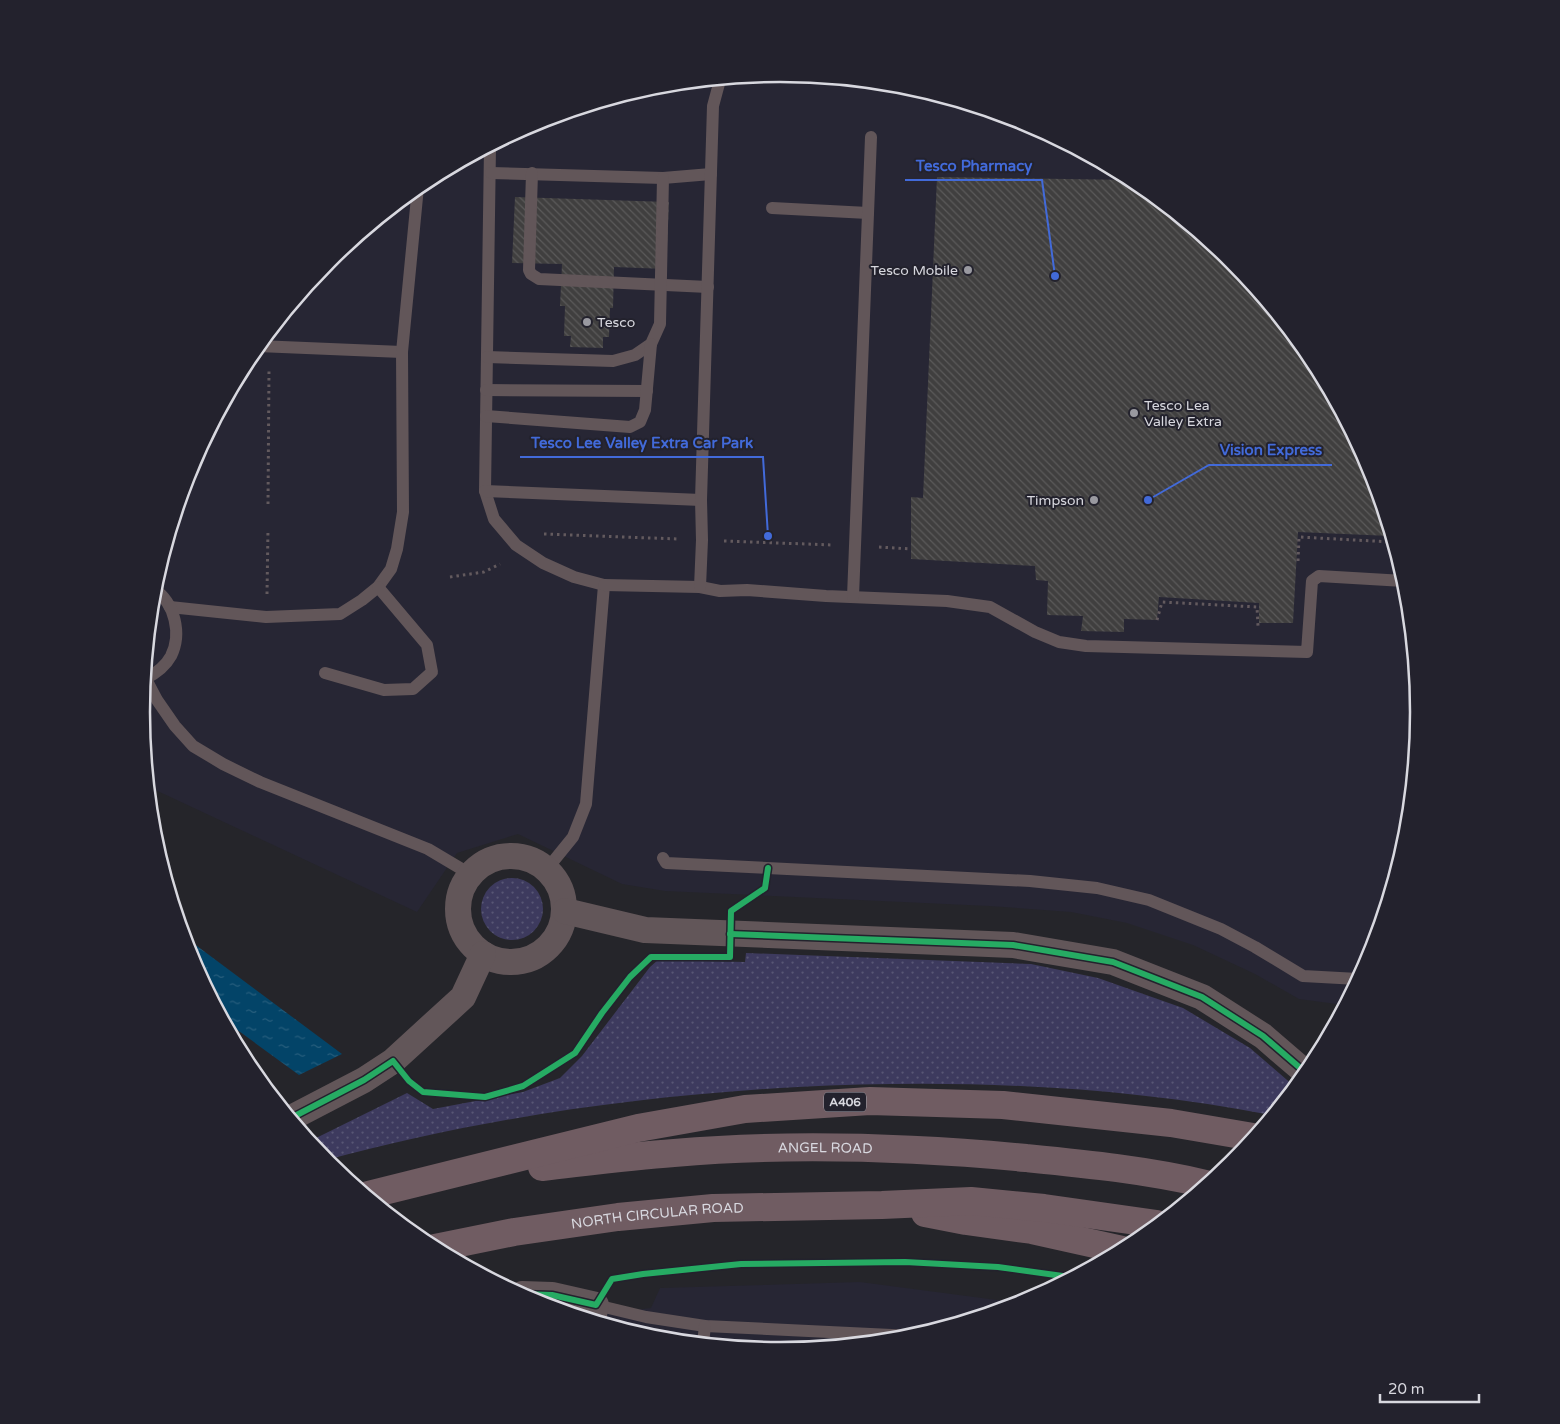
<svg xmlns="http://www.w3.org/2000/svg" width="1560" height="1424" viewBox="0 0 1560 1424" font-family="'Varela Round',sans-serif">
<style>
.built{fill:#272634}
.grass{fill:url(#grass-dots)}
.water{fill:url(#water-ripples)}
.building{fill:url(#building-back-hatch)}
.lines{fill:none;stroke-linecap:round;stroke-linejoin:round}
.path{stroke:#635a5e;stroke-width:3;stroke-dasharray:2.5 4;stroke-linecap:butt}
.service{stroke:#625659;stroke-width:12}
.minor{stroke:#625659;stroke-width:26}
.trunk{stroke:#705c62;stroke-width:28}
.cycleway-casing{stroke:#23222d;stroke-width:9}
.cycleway{stroke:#26ab63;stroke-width:6}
.poi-dot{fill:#9999a0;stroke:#23222d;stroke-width:2}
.labels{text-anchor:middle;stroke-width:4;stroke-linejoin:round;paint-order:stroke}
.shield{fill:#23222d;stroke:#a2a1aa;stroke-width:1}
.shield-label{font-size:12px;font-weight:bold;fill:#d8d8df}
.poi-label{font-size:14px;fill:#d8d8df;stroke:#23222d;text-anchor:end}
.street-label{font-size:14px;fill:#d8d8df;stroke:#23222d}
.rim{fill:none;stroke:#d8d8df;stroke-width:2.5}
.leader{fill:none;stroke:#426ad9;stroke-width:2}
.callout-dot{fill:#426ad9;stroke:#23222d;stroke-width:2}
.callout-label{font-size:15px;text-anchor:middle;font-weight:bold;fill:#426ad9;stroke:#23222d;stroke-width:4;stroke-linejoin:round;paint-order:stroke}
</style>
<defs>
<pattern id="grass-dots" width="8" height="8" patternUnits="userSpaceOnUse" patternTransform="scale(1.25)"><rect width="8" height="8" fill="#3d3a5e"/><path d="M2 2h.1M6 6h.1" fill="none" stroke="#585675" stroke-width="1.8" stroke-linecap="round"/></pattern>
<pattern id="water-ripples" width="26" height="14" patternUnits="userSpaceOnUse" patternTransform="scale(1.25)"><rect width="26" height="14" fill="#034468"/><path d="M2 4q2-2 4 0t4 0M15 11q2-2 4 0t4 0" fill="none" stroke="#275e7d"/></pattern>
<pattern id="building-back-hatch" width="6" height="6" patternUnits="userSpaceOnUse" patternTransform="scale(1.25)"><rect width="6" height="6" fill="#403f3f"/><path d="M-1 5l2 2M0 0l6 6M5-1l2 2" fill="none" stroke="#5b5a5a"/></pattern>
</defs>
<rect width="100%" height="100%" fill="#25252a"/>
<g class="built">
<polygon points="780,74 905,86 1025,122 1135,181 1232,261 1311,358 1370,468 1406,588 1418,712 1406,837 1370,957 1344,1005 1299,999 1255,974 1193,945 1127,923 1071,912 989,906 665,891 622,884 518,834 457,853 417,912 149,787 142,712 154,587 190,467 249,357 329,260 426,181 536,122 656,86"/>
<polygon points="860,1282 1020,1303 904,1338 780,1350 655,1338 594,1319 594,1315 651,1308 660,1288"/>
</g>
<g class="grass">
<circle cx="512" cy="909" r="31"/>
<path d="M 746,953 L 1031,964 L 1098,978 L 1183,1008 L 1250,1048 L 1294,1086 L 1271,1115 C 1115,1085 956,1079 798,1087 C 637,1096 482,1118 326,1160 L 310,1141 L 407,1093 L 433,1109 L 523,1092 L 560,1078 L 582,1056 L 650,967 L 658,960 L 745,962 Z"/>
</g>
<polygon class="water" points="184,937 197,946 342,1054 299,1075 225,1021 190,956"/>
<g class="building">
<polygon points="937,177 1132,180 1135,181 1232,261 1311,358 1370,468 1390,536 1298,532 1293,623 1259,623 1259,603 1159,597 1157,620 1124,619 1124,632 1081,631 1083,616 1047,615 1048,581 1036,580 1035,566 911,559 911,497 923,498"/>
<polygon points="515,197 669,202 666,269 614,267 613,308 610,308 609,337 603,337 603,348 570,347 571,336 564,336 565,306 560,306 562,264 512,263"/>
</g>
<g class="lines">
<g class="path">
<polyline points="268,504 269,369"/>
<polyline points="544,534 678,539"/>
<polyline points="724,541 833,545"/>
<polyline points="879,547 911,549"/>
<polyline points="1298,561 1299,537 1392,542"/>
<polyline points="450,577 484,572 500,564"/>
<polyline points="267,594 268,529"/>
<polyline points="1157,620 1162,602 1257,607 1258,626 1260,626"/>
</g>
<g class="service">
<polyline points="490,147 485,491 494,519 516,545 543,563 574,577 604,585 586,804 573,837 547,869"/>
<polyline points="491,173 663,178 711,174"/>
<polyline points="532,173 529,270 531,274 539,279 708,287"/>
<polyline points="772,208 868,213"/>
<polyline points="258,346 402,352"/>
<polyline points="487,357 613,361 635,355 651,344 660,324 663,178"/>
<polyline points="486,390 647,391"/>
<polyline points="486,416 630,427 640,422 645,410 651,344"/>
<polyline points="485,491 701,500"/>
<polyline points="604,585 700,587 720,591 747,590 826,596 947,601 990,607 1035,632 1059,642 1086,646 1307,652 1312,581 1319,576 1404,581"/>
<polyline points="700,587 702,540 701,500 713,106 720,80"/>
<polyline points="853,597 871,137"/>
<polyline points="170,607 266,617 340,614 362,600 378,587 391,569 397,549 403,512 402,352 418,187"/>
<polyline points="325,673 384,690 413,689 432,672 427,645 378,587"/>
<path d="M 145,679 C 155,674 165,667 171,656 C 182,634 175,603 154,589"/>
<polyline points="146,679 157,700 175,726 193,746 223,764 260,782 428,849 470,874"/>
<polyline points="663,858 666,863 1030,881 1097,888 1149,900 1221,929 1255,947 1303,976 1358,979"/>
<polyline points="596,1305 646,1317 705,1326 912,1336"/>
<polyline points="703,1343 705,1326"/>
</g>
<g class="minor">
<circle cx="511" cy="909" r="53"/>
<polyline points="565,911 645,930 1013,945 1113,962 1202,997 1263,1036 1306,1073"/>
<polyline points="291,1118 364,1080 393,1061 463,997 483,954"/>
<polyline points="522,1294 552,1295 596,1305 593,1319"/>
</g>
<g class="trunk">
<path id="s1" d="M 542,1167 C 586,1162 630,1156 674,1153 C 791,1143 909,1147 1026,1158 C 1086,1164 1147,1170 1206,1184"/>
<polyline points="368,1195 638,1128 745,1109 870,1101 1003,1105 1171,1123 1253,1137"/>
<polyline points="925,1213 966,1221 1032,1230 1122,1250"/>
<path id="s2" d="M 435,1248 L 514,1232 L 618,1217 L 713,1208 L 882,1205 L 971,1201 L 1044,1208 L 1157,1224"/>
</g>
<g class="cycleway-casing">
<g id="cycleway">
<polyline points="730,934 1013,945 1113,962 1202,997 1263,1036 1306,1073"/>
<polyline points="291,1118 364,1080 393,1061 409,1081 423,1092 485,1097 523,1086 575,1053 602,1013 630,977 651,957 730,957 731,911 765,888 768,868"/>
<polyline points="522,1294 552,1295 596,1305 612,1279 643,1274 741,1264 905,1262 998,1267 1070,1277"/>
</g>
</g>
<use href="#cycleway" class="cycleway"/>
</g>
<g class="poi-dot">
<circle cx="968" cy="270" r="5"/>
<circle cx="587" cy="322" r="5"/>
<circle cx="1134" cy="413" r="5"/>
<circle cx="1094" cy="500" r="5"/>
</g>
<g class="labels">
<rect class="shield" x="824" y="1092.5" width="42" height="19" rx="4"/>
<g class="shield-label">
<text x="845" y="1106">A406</text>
</g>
<g class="poi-label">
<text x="958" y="275">Tesco Mobile</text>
<text x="597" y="327" text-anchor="start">Tesco</text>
<text x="1144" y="410" text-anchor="start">Tesco Lea<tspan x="1144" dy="16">Valley Extra</tspan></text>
<text x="1084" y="505">Timpson</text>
</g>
<g class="street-label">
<text dy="5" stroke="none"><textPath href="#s1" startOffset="284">ANGEL ROAD</textPath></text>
<text dy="5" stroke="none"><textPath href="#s2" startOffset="225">NORTH CIRCULAR ROAD</textPath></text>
</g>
</g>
<path d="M0 0H1560V1424H0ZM150 712a630 630 0 1 1 1260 0a630 630 0 1 1-1260 0Z" fill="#23222d" fill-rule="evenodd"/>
<path class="rim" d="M150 712a630 630 0 1 1 1260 0a630 630 0 1 1-1260 0Z"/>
<path class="leader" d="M1055 276L1042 180H905M768 536L763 457H520M1148 500L1209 465H1332"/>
<g class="callout-dot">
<circle cx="1055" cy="276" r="5"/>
<circle cx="768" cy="536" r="5"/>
<circle cx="1148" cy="500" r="5"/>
</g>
<g class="callout-label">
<text x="974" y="171">Tesco Pharmacy</text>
<text x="642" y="448">Tesco Lee Valley Extra Car Park</text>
<text x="1271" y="455">Vision Express</text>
</g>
<path d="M1380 1394v8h99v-8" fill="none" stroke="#d8d8df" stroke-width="2.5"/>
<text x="1388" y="1394" font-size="15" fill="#d8d8df" stroke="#23222d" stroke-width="4" paint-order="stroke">20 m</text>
</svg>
